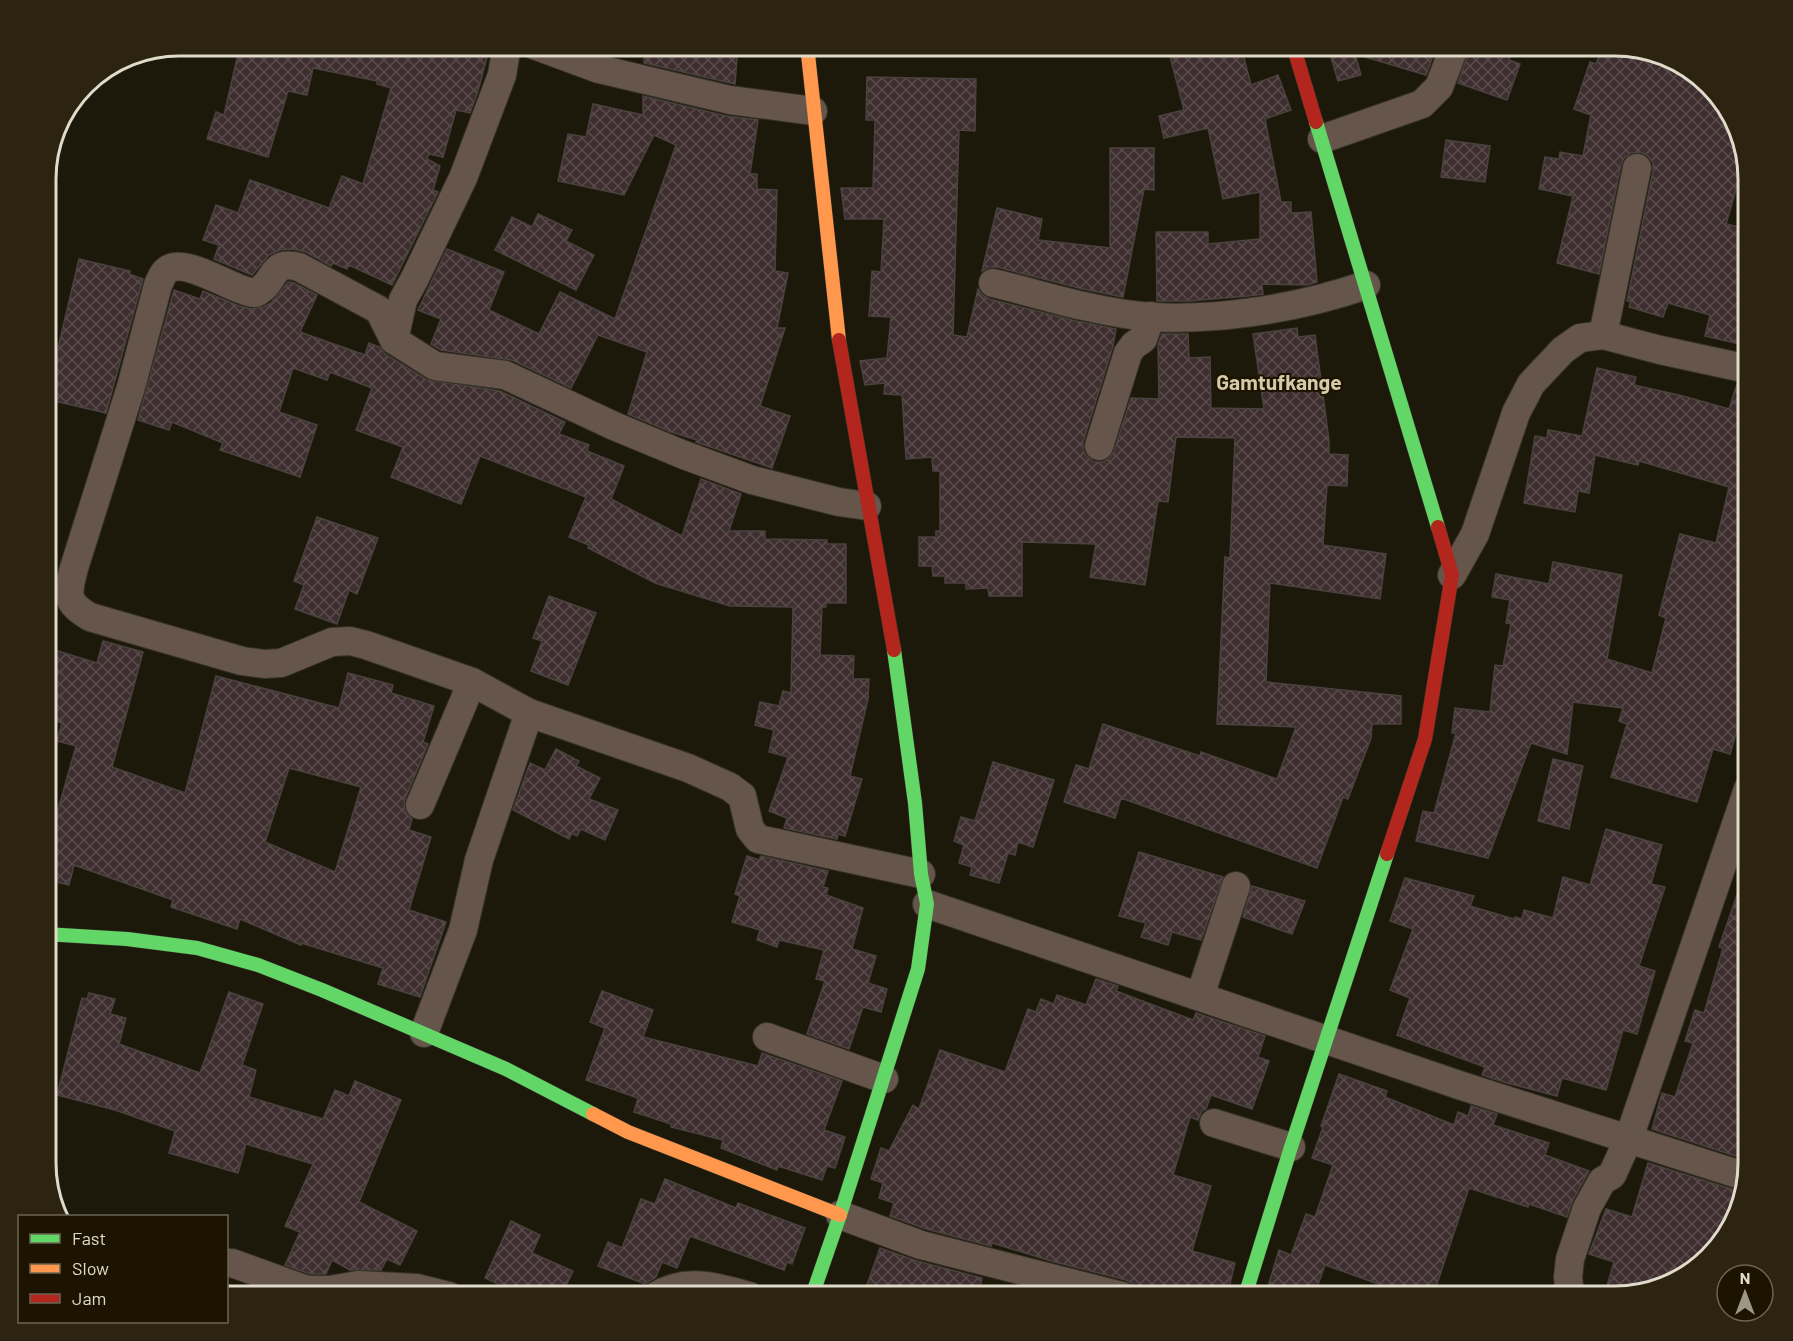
<svg xmlns="http://www.w3.org/2000/svg" width="1793" height="1341" viewBox="0 0 1793 1341" font-family="Barlow,sans-serif">
<style>
.building{fill:url(#building-cross-hatch);stroke:#4a423f;stroke-width:1.5;fill-rule:evenodd}
.lines{fill:none;stroke-linecap:round;stroke-linejoin:round}
.street-casing{stroke:#373327;stroke-width:30}
.fast-casing{stroke:#373327;stroke-width:15}
.slow-casing{stroke:#373327;stroke-width:15}
.jam-casing{stroke:#373327;stroke-width:15}
.street{stroke:#66554b;stroke-width:28}
.fast{stroke:#63d668;stroke-width:14}
.slow{stroke:#ff974d;stroke-width:14}
.jam{stroke:#b3261e;stroke-width:14}
.labels{text-anchor:middle;stroke-width:4.5;stroke-linejoin:round;paint-order:stroke}
.quarter-label{font-size:21px;font-weight:bold;fill:#d5cbaa;stroke:#1c1400}
.rim{fill:none;stroke:#e0dbca;stroke-width:3}
</style>
<defs>
<pattern id="building-cross-hatch" width="8" height="8" patternUnits="userSpaceOnUse" patternTransform="scale(1.5)"><rect width="8" height="8" fill="#3e2e30"/><path d="M0 0l8 8M0 8l8-8" fill="none" stroke="#5a4c4d"/></pattern>
</defs>
<rect width="100%" height="100%" fill="#1d190a"/>
<g class="building">
<polygon points="240,45 459,45 457,50 487,57 478,91 470,113 456,110 443,157 429,154 427,159 440,166 433,190 438,192 392,285 349,265 347,269 333,263 331,266 306,252 292,249 280,250 269,255 252,275 214,259 219,245 203,240 216,205 238,213 250,180 329,208 342,176 363,184 391,88 377,84 377,81 313,68 307,95 288,91 268,157 207,139 216,112 224,115"/>
<polygon points="645,45 738,45 735,84 644,63"/>
<polygon points="1167,45 1235,45 1237,55 1243,54 1251,85 1278,75 1291,110 1265,119 1281,202 1291,202 1291,213 1311,212 1317,282 1307,285 1262,284 1263,294 1248,296 1189,301 1157,301 1156,232 1208,232 1208,244 1260,239 1260,192 1223,199 1208,128 1164,138 1159,116 1184,110"/>
<polygon points="1346,45 1437,45 1426,75 1355,54 1361,75 1338,81 1330,54 1346,50"/>
<polygon points="1471,45 1514,45 1509,60 1520,64 1507,100 1458,83"/>
<polygon points="1603,45 1615,45 1696,73 1734,119 1744,162 1726,224 1748,229 1748,346 1705,336 1710,315 1668,303 1663,317 1629,307 1631,302 1627,301 1653,171 1653,163 1648,156 1641,152 1631,153 1624,158 1621,165 1599,274 1557,263 1573,196 1539,189 1545,157 1559,159 1560,152 1583,156 1591,115 1574,109 1590,62 1596,64"/>
<polygon points="867,77 976,79 975,131 959,130 953,335 967,337 978,289 982,295 989,299 1076,321 1116,329 1113,346 1083,442 1083,450 1087,457 1094,462 1103,462 1110,458 1114,451 1131,398 1159,399 1158,345 1162,334 1188,334 1189,358 1210,357 1211,408 1264,409 1253,334 1297,328 1298,337 1315,335 1329,440 1329,454 1348,455 1347,486 1327,485 1323,545 1386,554 1380,599 1270,583 1266,682 1401,696 1401,724 1372,724 1371,738 1348,799 1343,797 1317,868 1121,798 1115,818 1064,802 1076,765 1089,769 1103,724 1200,756 1201,752 1277,779 1296,727 1217,724 1225,557 1230,558 1235,438 1176,437 1168,502 1158,501 1145,585 1090,577 1096,544 1022,542 1022,596 989,596 988,588 966,589 966,583 945,583 945,576 933,576 932,566 919,566 919,537 936,537 936,531 940,531 940,471 933,471 932,457 906,459 902,395 884,394 885,383 865,385 860,361 887,358 891,317 869,316 872,271 881,272 884,219 845,219 841,188 873,188 875,120 866,120"/>
<polygon points="643,96 726,116 758,120 750,174 757,174 757,189 777,190 775,271 788,273 777,328 785,328 760,406 790,416 772,468 696,442 697,440 671,432 628,414 647,352 598,335 571,388 512,360 441,350 431,344 441,319 418,310 447,249 504,272 489,310 539,334 560,292 615,319 676,145 654,135 624,195 558,181 568,134 586,137 593,104 643,115"/>
<polygon points="1446,140 1490,146 1485,182 1441,177"/>
<polygon points="1110,148 1154,148 1154,190 1144,189 1123,297 1083,289 997,267 989,267 982,271 997,208 1042,219 1038,240 1110,248"/>
<polygon points="538,214 572,230 566,241 594,255 576,290 495,250 512,217 532,227"/>
<polygon points="79,259 130,271 129,274 143,279 106,413 46,399"/>
<polygon points="288,282 294,283 317,295 300,332 365,355 369,343 379,347 385,354 427,380 500,391 565,422 559,434 589,445 587,451 624,466 611,499 682,536 701,479 741,494 729,531 765,531 765,539 827,540 827,544 846,544 846,603 826,603 826,607 822,607 820,655 854,656 853,679 869,679 868,699 850,776 862,779 845,836 838,834 837,839 784,828 787,818 769,811 788,757 769,752 774,730 755,725 760,702 779,706 783,691 791,693 793,607 730,606 655,583 588,548 589,545 569,537 586,497 480,456 461,504 391,477 403,447 356,430 372,388 330,372 327,380 293,368 279,412 317,425 300,477 220,450 223,443 172,422 169,430 138,420 174,290 200,299 203,291 239,306 252,309 263,307 271,303"/>
<polygon points="1597,368 1636,377 1634,385 1683,396 1729,409 1737,384 1748,385 1748,693 1730,754 1713,749 1697,802 1611,777 1627,724 1619,721 1623,708 1573,702 1567,754 1531,743 1488,858 1416,841 1423,811 1434,813 1456,733 1452,733 1455,708 1490,712 1495,665 1503,666 1511,624 1506,623 1510,600 1492,597 1496,574 1549,584 1553,562 1622,575 1607,659 1652,673 1666,618 1659,615 1680,534 1716,543 1729,487 1639,461 1638,465 1595,455 1589,493 1578,491 1575,512 1524,503 1535,436 1547,438 1548,430 1582,436"/>
<polygon points="317,517 378,538 357,594 349,590 337,624 295,609 304,585 294,581"/>
<polygon points="549,596 596,613 568,685 531,671 542,641 533,638"/>
<path d="M 103,641 L 143,652 L 112,767 L 185,793 L 216,676 L 339,708 L 348,673 L 393,685 L 391,693 L 434,706 L 423,742 L 428,744 L 405,799 L 404,806 L 407,814 L 412,819 L 409,830 L 431,837 L 409,910 L 446,922 L 420,997 L 378,984 L 383,968 L 301,943 L 301,945 L 240,919 L 237,929 L 171,907 L 173,900 L 74,865 L 69,885 L 45,879 L 45,814 L 56,817 L 76,746 L 57,741 L 62,723 L 45,718 L 45,647 L 97,663 ZM 289,768 L 361,787 L 335,872 L 265,842 Z"/>
<polygon points="556,749 579,761 576,766 600,778 589,799 618,810 605,840 581,829 577,836 572,833 569,839 513,810 530,763 545,770"/>
<polygon points="1553,759 1583,766 1569,829 1538,821"/>
<polygon points="993,762 1054,780 1033,847 1018,842 1015,855 1008,853 999,883 970,875 972,867 959,863 964,845 954,841 961,817 975,821"/>
<polygon points="1606,829 1662,845 1651,884 1665,887 1639,966 1655,971 1637,1034 1623,1030 1606,1090 1562,1078 1557,1096 1507,1083 1482,1075 1485,1067 1397,1035 1410,998 1390,990 1413,929 1390,921 1405,878 1474,896 1470,906 1514,919 1515,917 1522,919 1524,910 1553,918 1563,877 1590,885"/>
<polygon points="1139,852 1223,877 1201,940 1172,932 1168,945 1141,937 1146,923 1119,916"/>
<polygon points="747,856 759,860 761,856 828,871 823,887 828,888 826,895 863,908 852,949 876,956 868,983 887,989 881,1012 863,1007 849,1049 807,1034 825,981 816,979 824,950 779,940 777,947 757,940 760,930 732,922 740,896 735,894"/>
<polygon points="1744,875 1748,876 1748,1160 1652,1129 1662,1093 1675,1097 1693,1043 1685,1041 1695,1010 1704,1013 1723,948 1719,947"/>
<polygon points="1252,886 1305,901 1292,934 1243,917"/>
<polygon points="1096,979 1118,986 1116,991 1193,1020 1196,1013 1265,1036 1258,1057 1269,1061 1252,1109 1211,1095 1206,1109 1202,1111 1198,1120 1190,1117 1173,1175 1211,1186 1192,1251 1235,1263 1227,1296 1138,1296 1134,1285 1126,1280 1051,1261 992,1243 991,1246 926,1229 890,1216 894,1203 879,1198 883,1183 871,1179 881,1148 889,1151 913,1105 919,1109 940,1050 1005,1072 1028,1009 1036,1012 1041,999 1054,1004 1057,995 1086,1005"/>
<polygon points="602,991 653,1010 643,1037 758,1066 762,1053 842,1081 824,1130 845,1137 835,1168 827,1166 822,1180 778,1166 777,1170 767,1166 721,1148 723,1140 671,1127 671,1124 634,1112 638,1098 586,1080 605,1028 590,1022"/>
<polygon points="229,992 263,1004 242,1065 256,1070 249,1097 323,1119 335,1090 349,1096 355,1081 401,1100 359,1202 417,1231 400,1265 387,1259 381,1270 350,1270 332,1260 326,1274 310,1274 285,1265 300,1232 285,1226 313,1164 246,1144 238,1173 169,1153 175,1131 115,1110 57,1095 82,998 87,999 89,993 115,999 110,1014 126,1018 119,1044 200,1073"/>
<polygon points="1339,1074 1387,1091 1385,1097 1454,1125 1458,1112 1468,1116 1471,1106 1497,1114 1493,1125 1549,1143 1545,1155 1589,1171 1573,1200 1567,1217 1529,1204 1528,1207 1469,1188 1433,1296 1380,1296 1384,1286 1325,1265 1314,1296 1265,1296 1279,1250 1291,1255 1306,1214 1315,1217 1333,1165 1312,1158 1323,1127 1321,1126"/>
<polygon points="1648,1163 1738,1191 1720,1244 1673,1282 1614,1296 1604,1296 1614,1262 1589,1254 1606,1209 1632,1217"/>
<polygon points="665,1179 736,1208 738,1203 805,1228 792,1264 787,1262 784,1270 690,1236 677,1268 662,1262 656,1277 645,1284 598,1266 608,1242 622,1248 641,1199 655,1204"/>
<polygon points="511,1221 540,1235 532,1253 573,1271 561,1296 524,1296 485,1278"/>
<polygon points="880,1248 917,1261 982,1278 978,1296 863,1296"/>
</g>
<g class="lines">
<g class="street-casing">
<g id="street">
<path d="M 507,45 L 502,75 L 463,178 L 415,278 L 403,300 L 394,340 L 379,310 L 299,267 C 269,259 277,283 255,293 C 232,291 182,253 165,272 C 162,275 160,281 158,285 L 131,387 L 74,568 C 67,595 65,602 90,617 L 242,661 L 264,664 L 281,663 L 332,642 L 350,641 L 366,645 L 472,682 L 529,713 L 688,768 L 730,787 L 742,796 L 750,829 L 758,839 L 921,874"/>
<polyline points="534,45 599,69 730,100 813,111"/>
<polyline points="1322,139 1422,104 1439,87 1455,45"/>
<path d="M 993,283 C 1039,294 1085,309 1132,315 C 1204,324 1297,309 1366,285"/>
<polyline points="1603,335 1637,168"/>
<polyline points="394,340 435,366 505,375 614,426 684,455 752,480 839,502 867,506"/>
<polyline points="1099,446 1128,353 1134,345 1143,339 1151,316"/>
<polyline points="1452,575 1475,534 1516,413 1531,384 1563,350 1580,338 1603,335 1660,350 1748,369"/>
<polyline points="420,805 472,682"/>
<polyline points="927,904 1462,1086 1744,1176"/>
<polyline points="1200,996 1236,886"/>
<polyline points="424,1033 463,930 479,860 529,713"/>
<polyline points="767,1037 884,1079"/>
<polyline points="1214,1123 1291,1147"/>
<polyline points="840,1215 921,1245 1122,1296"/>
<polyline points="226,1263 232,1263 307,1290 330,1290 358,1285 417,1288 449,1296"/>
<path d="M 656,1296 C 686,1277 718,1287 749,1296"/>
<polyline points="1570,1296 1568,1277 1570,1259 1587,1208 1602,1181 1612,1175 1629,1138 1748,789"/>
</g>
</g>
<g class="fast-casing">
<g id="fast">
<polyline points="1316,122 1438,527"/>
<polyline points="45,934 127,939 197,948 258,965 322,990 506,1069 593,1114"/>
<polyline points="812,1296 840,1215 918,969 927,904 921,874 915,803 894,650"/>
<polyline points="1245,1296 1291,1147 1387,854"/>
</g>
</g>
<g class="slow-casing">
<g id="slow">
<polyline points="807,45 839,340"/>
<polyline points="593,1114 628,1132 840,1215"/>
</g>
</g>
<g class="jam-casing">
<g id="jam">
<polyline points="1293,45 1316,122"/>
<polyline points="839,340 894,650"/>
<polyline points="1387,854 1425,739 1452,575 1438,527"/>
</g>
</g>
<use href="#street" class="street"/>
<use href="#fast" class="fast"/>
<use href="#slow" class="slow"/>
<use href="#jam" class="jam"/>
</g>
<g class="labels">
<g class="quarter-label">
<text x="1279" y="390">Gamtufkange</text>
</g>
</g>
<path d="M0 0H1793V1341H0ZM179 56H1615A123 123 0 0 1 1738 179V1163A123 123 0 0 1 1615 1286H179A123 123 0 0 1 56 1163V179A123 123 0 0 1 179 56Z" fill="#2c2410" fill-rule="evenodd"/>
<path class="rim" d="M179 56H1615A123 123 0 0 1 1738 179V1163A123 123 0 0 1 1615 1286H179A123 123 0 0 1 56 1163V179A123 123 0 0 1 179 56Z"/>
<rect x="18" y="1215" width="210" height="108" fill="#1c1400" stroke="#6a6451" stroke-width="1.5"/>
<rect x="30" y="1234" width="30" height="9" fill="#63d668" stroke="#6a6451" stroke-width="1.5"/>
<text x="72" y="1245" font-size="18" fill="#e0dbca">Fast</text>
<rect x="30" y="1264" width="30" height="9" fill="#ff974d" stroke="#6a6451" stroke-width="1.5"/>
<text x="72" y="1275" font-size="18" fill="#e0dbca">Slow</text>
<rect x="30" y="1294" width="30" height="9" fill="#b3261e" stroke="#6a6451" stroke-width="1.5"/>
<text x="72" y="1305" font-size="18" fill="#e0dbca">Jam</text>
<g transform="translate(1745 1293)"><circle r="28" fill="#1c1400" stroke="#6a6451" stroke-width="1.5"/>
<path d="M0-4.5L10 22L0 15L-10 22Z" fill="#9c9787"/>
<text y="-9" font-size="16" font-weight="bold" text-anchor="middle" fill="#e0dbca">N</text>
</g>
</svg>
